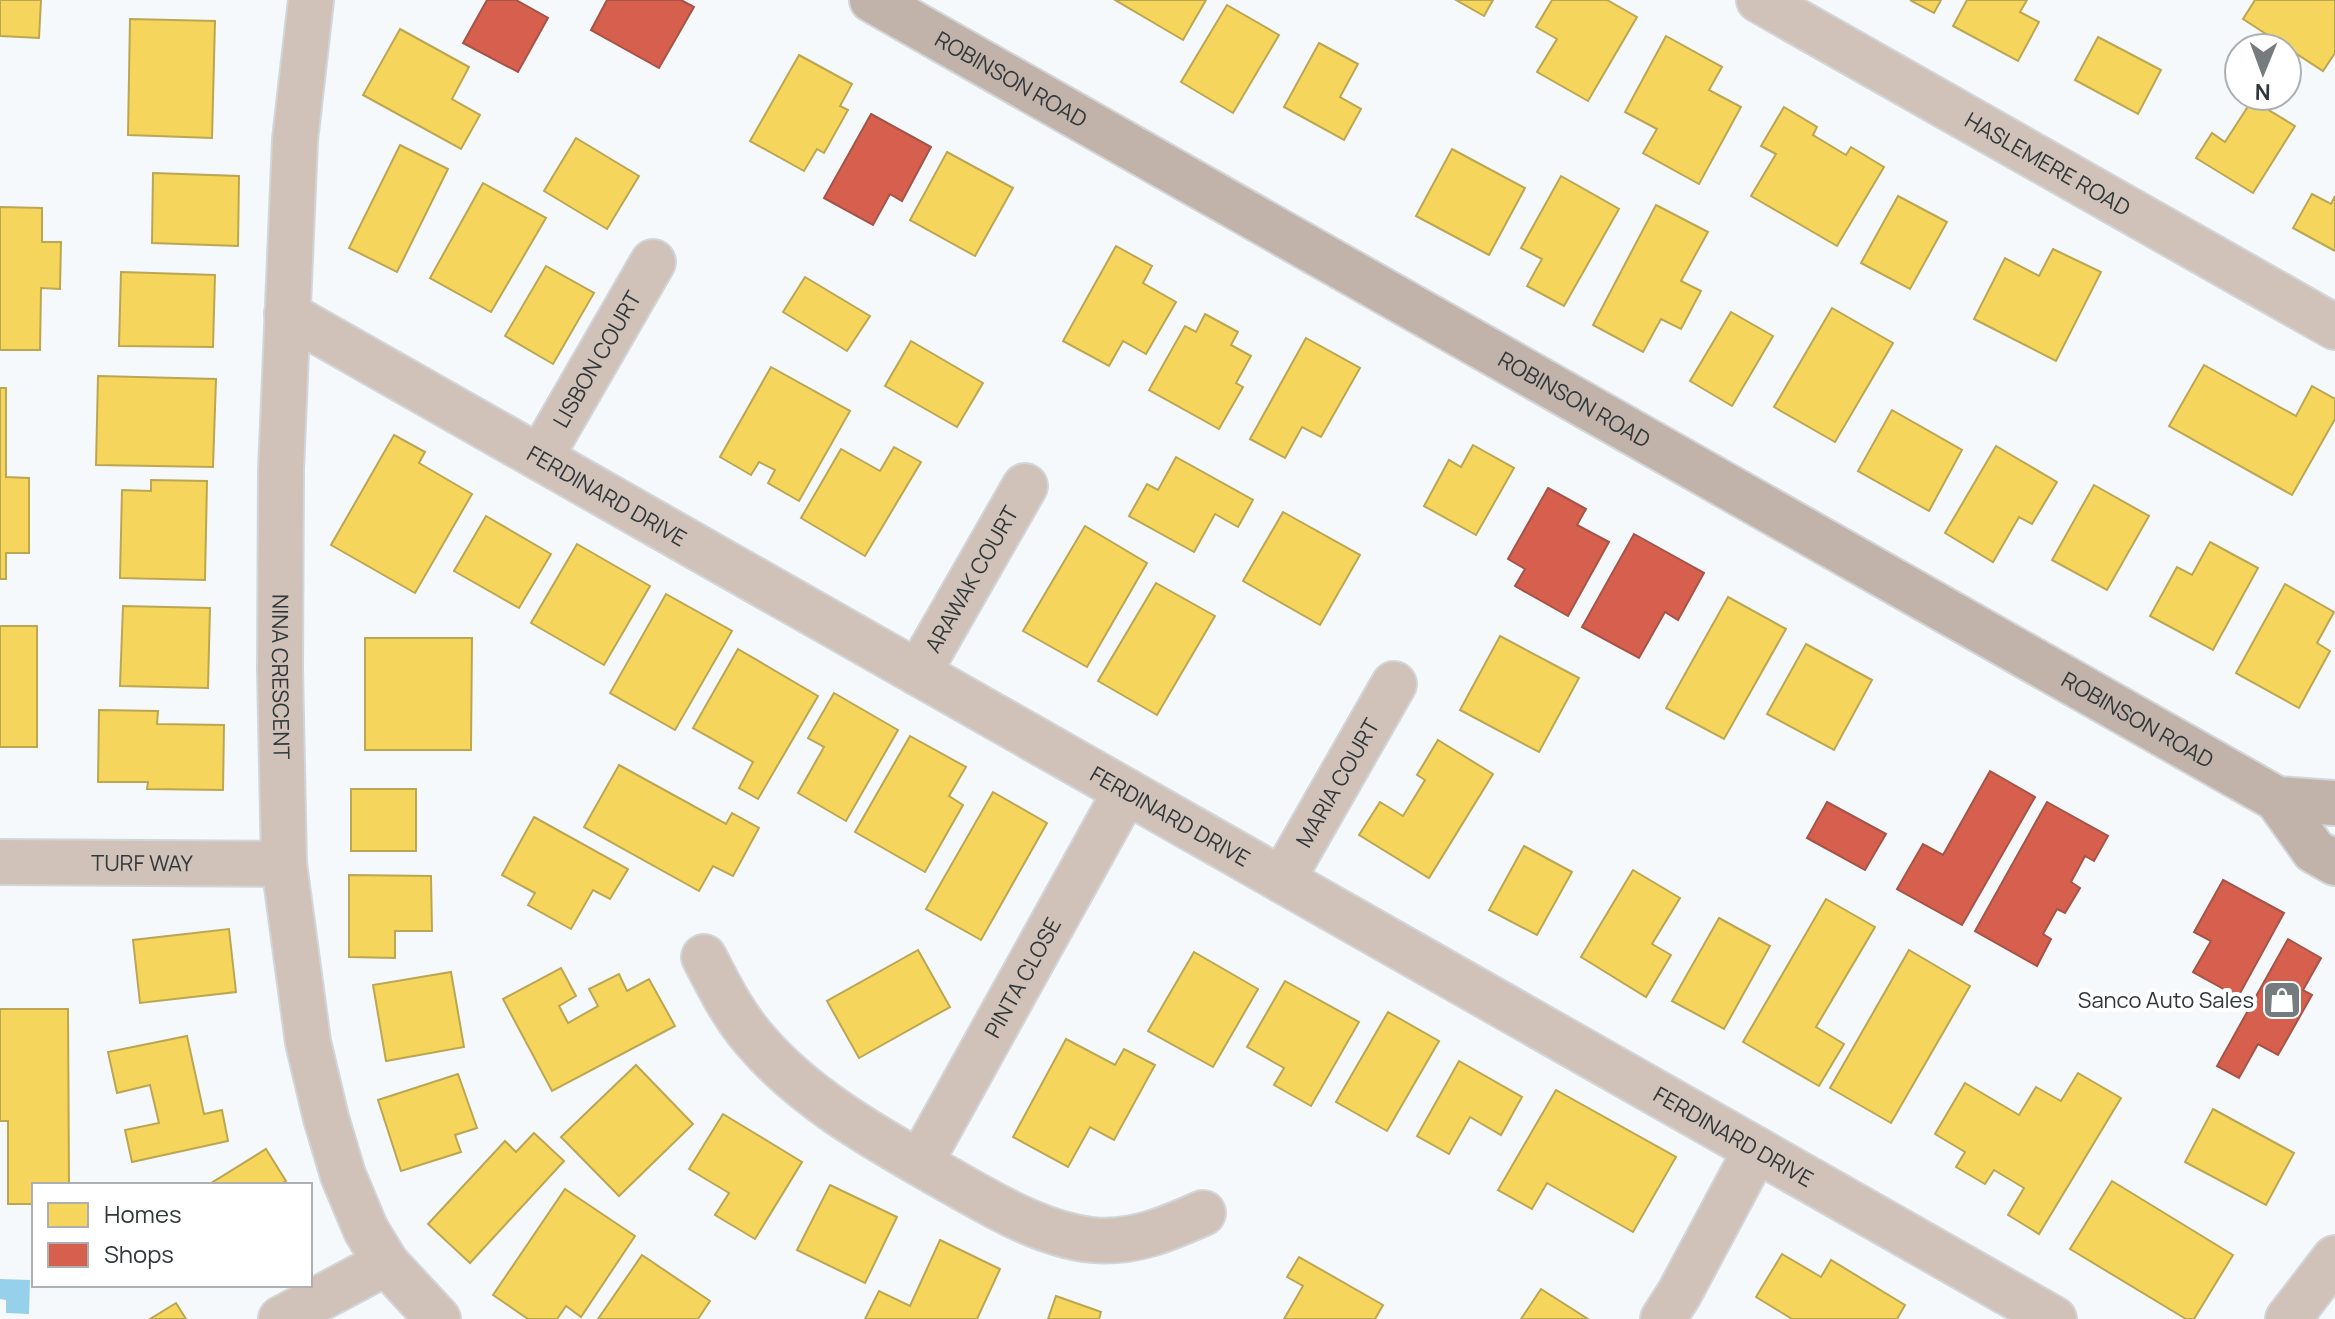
<svg xmlns="http://www.w3.org/2000/svg" width="2335" height="1319" viewBox="0 0 2335 1319" font-family="Manrope,sans-serif">
<style>
.water{fill:#97d0ea}
.homes{fill:#f6d55c;stroke:#bba652;stroke-width:2}
.shops{fill:#d6604d;stroke:#a55447;stroke-width:2}
.lines{fill:none;stroke-linecap:round;stroke-linejoin:round}
.minor-casing{stroke:#d3d6d8;stroke-width:48}
.highway-casing{stroke:#d3d6d8;stroke-width:48}
.minor{stroke:#d0c2b9;stroke-width:44}
.highway{stroke:#c1b3aa;stroke-width:44}
.labels{text-anchor:middle;stroke-width:8;stroke-linejoin:round;paint-order:stroke}
.street-label{font-size:22px;fill:#32383a;stroke:#fff}
.poi-label{font-size:22px;fill:#32383a;stroke:#fff;text-anchor:end}
</style>
<rect width="100%" height="100%" fill="#f5f9fc"/>
<polygon class="water" points="0,1279 30,1280 29,1314 6,1313 6,1300 0,1299"/>
<g class="homes">
<polygon points="0,0 41,0 39,38 0,36"/>
<polygon points="1115,0 1206,0 1183,40"/>
<polygon points="1456,0 1493,0 1484,16"/>
<polygon points="1552,0 1607,0 1637,17 1588,101 1537,72 1557,39 1536,27"/>
<polygon points="1910,0 1941,0 1934,13"/>
<polygon points="1967,0 2027,0 2020,12 2039,22 2018,61 1953,26"/>
<polygon points="2255,0 2335,0 2335,53 2323,71 2243,19"/>
<polygon points="1227,5 1279,35 1233,113 1181,82"/>
<polygon points="130,19 215,21 212,138 128,135"/>
<polygon points="400,29 469,67 452,99 480,115 461,149 363,95"/>
<polygon points="1666,36 1722,67 1709,90 1741,107 1699,184 1643,153 1657,129 1625,112"/>
<polygon points="2098,37 2161,70 2138,114 2075,80"/>
<polygon points="1319,43 1358,64 1340,97 1361,109 1344,140 1284,107"/>
<polygon points="799,55 852,84 840,106 848,110 824,153 817,149 804,171 750,141"/>
<polygon points="2252,100 2295,126 2253,193 2196,158 2212,133 2225,142"/>
<polygon points="1784,107 1817,127 1813,135 1846,155 1851,147 1884,167 1837,246 1751,196 1776,154 1761,146"/>
<polygon points="576,138 639,176 607,229 544,191"/>
<polygon points="400,145 448,169 397,272 349,248"/>
<polygon points="1452,149 1525,188 1489,255 1416,216"/>
<polygon points="947,152 1013,188 975,256 910,220"/>
<polygon points="153,173 239,176 238,246 152,243"/>
<polygon points="1561,176 1619,209 1564,306 1527,286 1542,259 1521,248"/>
<polygon points="483,183 546,218 491,312 430,278"/>
<polygon points="2312,194 2331,204 2335,196 2335,251 2293,228"/>
<polygon points="1898,196 1947,222 1910,289 1861,263"/>
<polygon points="1656,205 1708,232 1681,281 1701,291 1681,329 1661,319 1643,352 1593,325"/>
<polygon points="0,207 42,208 42,242 61,242 60,289 41,288 40,350 0,350"/>
<polygon points="1116,246 1152,266 1143,283 1176,302 1146,354 1123,341 1109,366 1063,341"/>
<polygon points="2053,249 2101,272 2056,361 1974,319 2005,258 2039,276"/>
<polygon points="546,266 594,293 553,364 505,336"/>
<polygon points="121,272 215,275 213,347 119,346"/>
<polygon points="805,277 870,316 847,351 783,312"/>
<polygon points="1832,308 1893,343 1835,442 1774,407"/>
<polygon points="1731,312 1773,336 1732,406 1690,381"/>
<polygon points="1205,314 1238,332 1231,345 1251,356 1236,383 1243,387 1219,429 1149,390 1185,326 1196,332"/>
<polygon points="1306,338 1360,368 1321,437 1302,427 1285,458 1250,439"/>
<polygon points="911,341 983,383 957,427 885,386"/>
<polygon points="2204,365 2296,416 2312,386 2335,399 2335,419 2292,495 2169,426"/>
<polygon points="771,367 850,411 799,501 768,483 775,470 759,462 751,475 720,457"/>
<polygon points="98,376 216,379 213,467 96,465"/>
<polygon points="0,388 6,388 6,477 29,478 29,553 6,553 6,579 0,579"/>
<polygon points="1892,410 1962,450 1929,511 1858,471"/>
<polygon points="394,435 425,452 419,463 472,494 415,593 331,545"/>
<polygon points="1473,445 1514,468 1476,535 1424,506 1449,460 1461,467"/>
<polygon points="1996,446 2057,482 2032,524 2019,517 1993,562 1945,533"/>
<polygon points="894,447 921,462 865,556 801,518 841,449 880,471"/>
<polygon points="1176,457 1253,500 1238,527 1215,514 1194,552 1129,516 1147,484 1158,490"/>
<polygon points="151,480 207,481 205,580 120,578 122,490 151,491"/>
<polygon points="2094,485 2149,516 2107,590 2052,560"/>
<polygon points="1283,512 1360,555 1320,625 1243,581"/>
<polygon points="486,516 551,554 519,608 454,571"/>
<polygon points="1085,526 1147,563 1087,667 1023,631"/>
<polygon points="2210,542 2258,568 2213,650 2150,616 2177,567 2192,575"/>
<polygon points="577,544 650,586 604,665 531,623"/>
<polygon points="1156,583 1215,616 1157,715 1098,681"/>
<polygon points="2285,584 2334,612 2317,643 2330,651 2299,708 2236,673"/>
<polygon points="666,594 732,631 675,730 610,693"/>
<polygon points="1728,597 1786,629 1724,739 1666,708"/>
<polygon points="123,606 210,608 208,688 120,686"/>
<rect x="0" y="626" width="37" height="121"/>
<polygon points="1500,636 1579,678 1539,752 1460,710"/>
<polygon points="365,638 472,638 471,750 365,750"/>
<polygon points="1806,644 1872,680 1834,750 1767,714"/>
<polygon points="738,649 818,696 758,799 739,788 753,762 693,728"/>
<polygon points="834,693 898,730 846,821 798,793 824,747 808,738"/>
<polygon points="99,710 158,711 157,724 224,725 223,790 147,789 148,782 98,782"/>
<polygon points="910,736 966,767 949,796 963,805 925,872 855,832"/>
<polygon points="1438,740 1493,774 1429,878 1359,835 1380,802 1403,816 1425,780 1417,775"/>
<polygon points="619,765 726,824 732,813 759,828 733,876 713,866 699,891 584,827"/>
<rect x="351" y="789" width="65" height="62"/>
<polygon points="993,792 1047,823 981,940 926,909"/>
<polygon points="534,817 628,869 610,899 593,890 571,929 528,905 535,893 502,875"/>
<polygon points="1524,846 1572,872 1537,935 1489,910"/>
<polygon points="1633,870 1680,898 1652,944 1671,955 1646,997 1581,957"/>
<polygon points="349,875 431,876 432,931 395,931 395,958 349,957"/>
<polygon points="1826,899 1875,927 1816,1027 1844,1044 1819,1086 1743,1042"/>
<polygon points="1719,918 1770,946 1724,1029 1672,1001"/>
<polygon points="229,929 236,992 140,1003 133,940"/>
<polygon points="918,950 950,1007 859,1058 827,1001"/>
<polygon points="1909,950 1970,986 1891,1123 1830,1088"/>
<polygon points="1194,952 1258,989 1213,1067 1148,1031"/>
<polygon points="561,968 576,996 559,1006 568,1023 598,1006 589,989 619,974 627,991 649,979 675,1026 552,1091 503,999"/>
<polygon points="451,972 464,1047 386,1061 373,985"/>
<polygon points="1285,981 1359,1022 1311,1106 1274,1085 1284,1068 1247,1047"/>
<polygon points="0,1009 68,1009 69,1185 34,1185 34,1204 8,1204 8,1121 0,1121"/>
<polygon points="1388,1012 1439,1041 1387,1131 1336,1102"/>
<polygon points="187,1036 204,1114 222,1110 228,1141 132,1162 125,1130 159,1123 150,1085 117,1093 108,1052"/>
<polygon points="1066,1039 1115,1065 1124,1049 1155,1065 1114,1140 1090,1127 1068,1167 1013,1137"/>
<polygon points="1459,1061 1522,1097 1501,1135 1470,1117 1449,1154 1417,1136"/>
<polygon points="636,1065 693,1124 619,1196 561,1137"/>
<polygon points="2078,1073 2121,1098 2039,1234 2008,1215 2024,1188 1994,1170 1985,1184 1956,1167 1965,1152 1935,1134 1965,1083 2019,1115 2036,1087 2061,1101"/>
<polygon points="458,1074 477,1128 455,1135 461,1152 401,1171 378,1100"/>
<polygon points="1556,1090 1676,1157 1633,1232 1547,1183 1532,1209 1498,1190"/>
<polygon points="2213,1109 2294,1153 2266,1205 2185,1162"/>
<polygon points="723,1114 802,1162 755,1239 715,1215 729,1193 689,1169"/>
<polygon points="534,1133 564,1161 470,1263 428,1224 505,1141 516,1152"/>
<polygon points="266,1149 286,1181 280,1185 208,1185"/>
<polygon points="2112,1181 2233,1255 2194,1319 2186,1319 2070,1249"/>
<polygon points="830,1185 897,1217 865,1283 797,1250"/>
<polygon points="565,1189 635,1236 581,1317 566,1306 557,1319 528,1319 493,1295"/>
<polygon points="940,1240 1000,1269 977,1319 865,1319 879,1291 910,1306"/>
<polygon points="1782,1254 1821,1277 1831,1260 1905,1305 1897,1319 1792,1319 1756,1297"/>
<polygon points="642,1255 710,1301 698,1319 598,1319"/>
<polygon points="1299,1257 1383,1305 1375,1319 1284,1319 1303,1286 1287,1277"/>
<polygon points="1541,1289 1588,1319 1521,1319"/>
<polygon points="1056,1296 1101,1312 1099,1319 1048,1319"/>
<polygon points="176,1303 186,1319 150,1319"/>
</g>
<g class="shops">
<polygon points="487,0 516,0 548,18 518,72 463,43"/>
<polygon points="607,0 681,0 694,7 659,68 591,30"/>
<polygon points="871,114 931,147 902,201 890,194 873,225 824,198"/>
<polygon points="1548,488 1586,509 1577,525 1609,542 1568,616 1515,586 1525,569 1508,559"/>
<polygon points="1634,534 1704,573 1678,620 1665,612 1639,658 1582,627"/>
<polygon points="1990,771 2035,797 1962,925 1897,889 1923,844 1943,855"/>
<polygon points="1827,802 1886,834 1865,870 1807,838"/>
<polygon points="2047,802 2108,836 2094,861 2085,856 2071,882 2080,888 2065,913 2057,909 2043,934 2051,939 2037,966 1975,931"/>
<polygon points="2223,880 2284,913 2238,997 2193,972 2211,941 2194,932"/>
<polygon points="2288,939 2321,958 2303,990 2312,995 2278,1055 2258,1044 2239,1078 2217,1066"/>
</g>
<g class="lines">
<g class="minor-casing">
<g id="minor">
<path id="s1" d="M 311,0 L 295,140 L 281,470 L 280,669 L 284,864 L 308,1042 L 326,1118 L 343,1175 L 366,1230 L 386,1263 L 438,1319"/>
<path id="s2" d="M 1759,0 L 2335,327"/>
<path id="s3" d="M 287,314 L 2054,1319"/>
<path id="s4" d="M 540,458 L 653,262"/>
<path id="s5" d="M 918,673 L 1025,486"/>
<path id="s6" d="M 0,862 L 284,864"/>
<path id="s7" d="M 1282,880 L 1394,684"/>
<path d="M 704,957 C 719,986 733,1015 755,1040 C 805,1099 876,1138 942,1176 C 988,1202 1039,1234 1092,1240 C 1133,1244 1167,1229 1203,1213"/>
<path id="s8" d="M 920,1163 L 1126,791"/>
<polyline points="281,1319 386,1263"/>
<polyline points="1663,1319 1679,1294 1756,1150"/>
<polyline points="2288,1319 2335,1258"/>
</g>
</g>
<g class="highway-casing">
<g id="highway">
<path id="s9" d="M 872,0 L 2277,799 L 2314,851 L 2335,863"/>
<polyline points="2277,799 2335,803"/>
</g>
</g>
<use href="#minor" class="minor"/>
<use href="#highway" class="highway"/>
</g>
<defs>
<g id="shop-square" transform="scale(2)"><rect x="-9" y="-9" width="18" height="18" rx="4" fill="#767c7e" stroke="#fff"/><path d="M-5-2.5h2.3a2.7 3.5 0 0 1 5.4 0H5L5.5 6h-11ZM-1.5-2.5h3a1.5 2.3 0 0 0-3 0Z" fill="#fff"/></g>
</defs>
<g fill-rule="evenodd">
<use href="#shop-square" x="2282" y="1000"/>
</g>
<g class="labels">
<g class="street-label">
<text dy="8" stroke="none"><textPath href="#s9" startOffset="160">ROBINSON ROAD</textPath></text>
<text dy="8" stroke="none"><textPath href="#s2" startOffset="332">HASLEMERE ROAD</textPath></text>
<text dy="8" stroke="none"><textPath href="#s4" startOffset="114">LISBON COURT</textPath></text>
<text dy="8" stroke="none"><textPath href="#s9" startOffset="808">ROBINSON ROAD</textPath></text>
<text dy="8" stroke="none"><textPath href="#s3" startOffset="368">FERDINARD DRIVE</textPath></text>
<text dy="8" stroke="none"><textPath href="#s5" startOffset="108">ARAWAK COURT</textPath></text>
<text dy="8" stroke="none"><textPath href="#s1" startOffset="678">NINA CRESCENT</textPath></text>
<text dy="8" stroke="none"><textPath href="#s9" startOffset="1456">ROBINSON ROAD</textPath></text>
<text dy="8" stroke="none"><textPath href="#s7" startOffset="112">MARIA COURT</textPath></text>
<text dy="8" stroke="none"><textPath href="#s3" startOffset="1016">FERDINARD DRIVE</textPath></text>
<text dy="8" stroke="none"><textPath href="#s6" startOffset="142">TURF WAY</textPath></text>
<text dy="8" stroke="none"><textPath href="#s8" startOffset="212">PINTA CLOSE</textPath></text>
<text dy="8" stroke="none"><textPath href="#s3" startOffset="1664">FERDINARD DRIVE</textPath></text>
</g>
<g class="poi-label">
<text x="2254" y="1008">Sanco Auto Sales</text>
</g>
</g>
<rect x="32" y="1183" width="280" height="104" fill="#ffffff" stroke="#adafb0" stroke-width="2"/>
<rect x="48" y="1203" width="40" height="24" fill="#f6d55c" stroke="#adafb0" stroke-width="2"/>
<text x="104" y="1223" font-size="24" fill="#32383a">Homes</text>
<rect x="48" y="1243" width="40" height="24" fill="#d6604d" stroke="#adafb0" stroke-width="2"/>
<text x="104" y="1263" font-size="24" fill="#32383a">Shops</text>
<g transform="translate(2263 72) rotate(181)"><circle r="38" fill="#ffffff" stroke="#adafb0" stroke-width="2"/>
<path d="M0-6L14 30L0 20L-14 30Z" fill="#767c7e"/>
<text y="-12" font-size="22" font-weight="bold" text-anchor="middle" fill="#32383a">N</text>
</g>
</svg>
